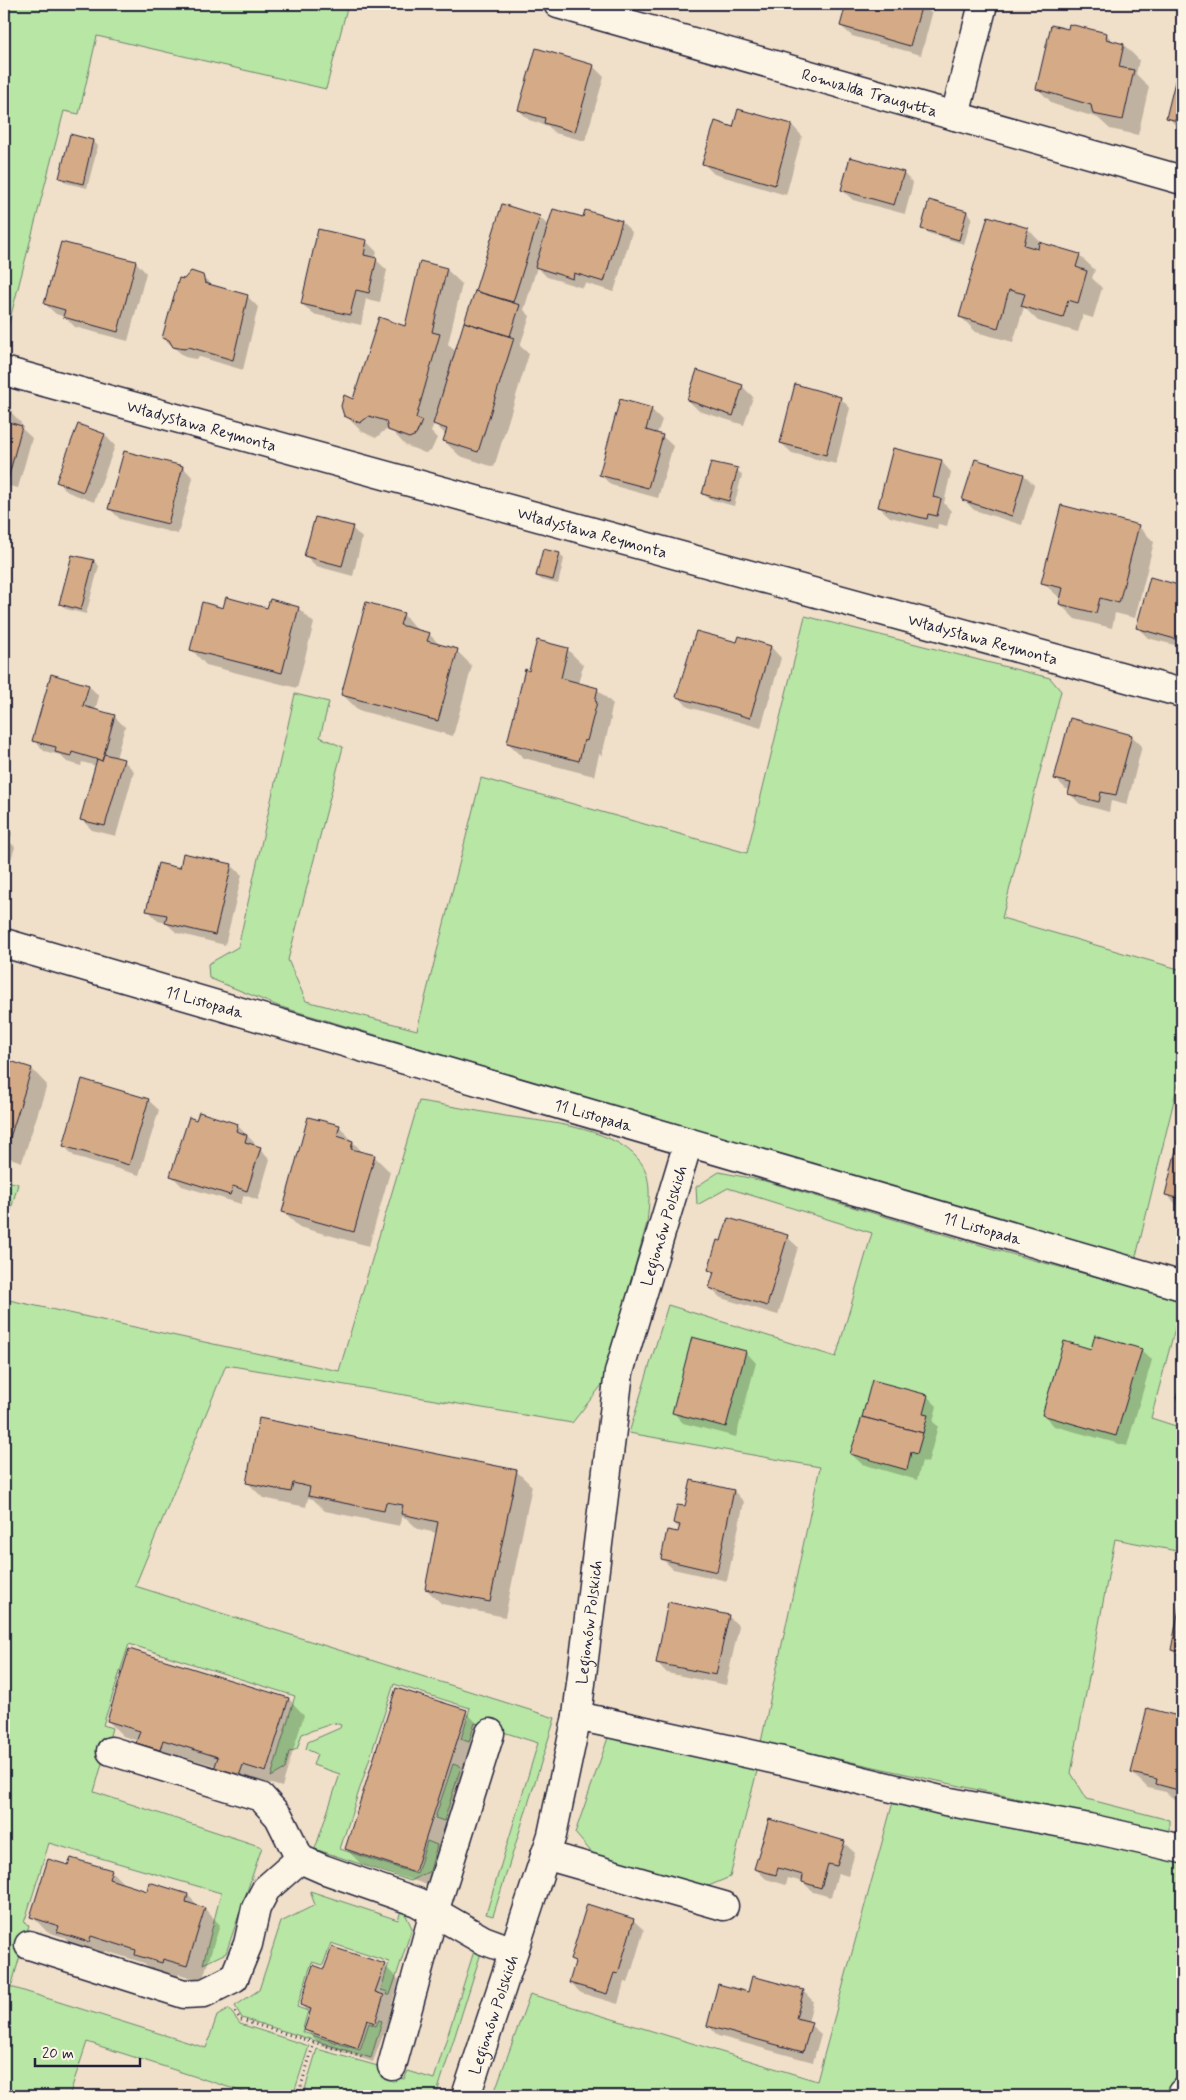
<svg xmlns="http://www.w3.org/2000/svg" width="1186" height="2100" viewBox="0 0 1186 2100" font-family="Mynerve,sans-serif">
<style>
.green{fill:#b8e6a4;stroke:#6d8470}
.shadow{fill:#0003}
.building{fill:#d5ab87;stroke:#22223b}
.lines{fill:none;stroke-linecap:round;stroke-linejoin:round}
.minor-casing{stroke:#22223b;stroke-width:31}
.path{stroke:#22223b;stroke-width:3;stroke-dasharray:1 4;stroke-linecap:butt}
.minor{stroke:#fcf5e5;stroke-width:28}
.labels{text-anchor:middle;stroke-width:4.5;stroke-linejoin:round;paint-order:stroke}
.street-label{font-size:16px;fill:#22223b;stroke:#fcf5e5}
</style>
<rect width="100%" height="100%" fill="#f0dfc9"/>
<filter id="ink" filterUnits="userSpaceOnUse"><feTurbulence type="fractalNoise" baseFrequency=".02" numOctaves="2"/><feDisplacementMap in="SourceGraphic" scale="10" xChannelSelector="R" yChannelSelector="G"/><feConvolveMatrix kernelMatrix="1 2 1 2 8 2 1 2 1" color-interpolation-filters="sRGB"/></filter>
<g filter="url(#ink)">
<g class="green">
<polygon points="4,4 348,4 326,89 97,36 79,114 64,111 4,342"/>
<polygon points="805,616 1050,678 1061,691 1002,918 1182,970 1182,1067 1135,1261 1015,1223 797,1160 278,1006 209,978 208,964 238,947 295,694 329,702 320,737 343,747 288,960 306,1001 417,1030 481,778 747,853"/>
<path d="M 419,1101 C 446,1105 472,1110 499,1115 C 541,1122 610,1125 639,1160 C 653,1176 649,1203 647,1223 L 602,1385 L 572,1423 L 226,1365 L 135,1586 L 555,1718 L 493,1916 L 486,1914 L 538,1743 L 475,1723 L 469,1742 L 461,1739 L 470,1708 L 394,1684 L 340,1849 L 417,1874 L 427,1841 L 437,1845 L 430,1871 L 411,1881 L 315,1849 L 340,1774 L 313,1765 L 317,1754 L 306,1749 L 308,1742 L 340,1728 L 341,1725 L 334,1723 L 302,1734 L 297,1749 L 289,1752 L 285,1769 L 271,1777 L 295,1696 L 129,1644 L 103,1725 L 112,1728 L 94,1792 L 262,1847 L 226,1953 L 203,1964 L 221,1893 L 49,1843 L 24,1923 L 29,1925 L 11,1987 L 206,2048 L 217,2016 L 229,2009 L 240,2024 L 309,2046 L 293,2096 L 256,2096 L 87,2042 L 69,2096 L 4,2096 L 4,1299 L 339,1371 Z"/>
<polygon points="719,1172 765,1181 1004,1252 1182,1300 1182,1318 1178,1317 1151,1418 1182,1428 1182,1552 1115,1539 1071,1773 1087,1799 1169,1820 1169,1832 761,1742 820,1467 629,1433 668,1305 836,1357 872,1233 728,1188 697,1205 696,1187"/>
<polygon points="4,1180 18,1184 4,1235"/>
<polygon points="610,1732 758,1767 730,1877 706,1887 593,1854 575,1833"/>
<polygon points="453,1764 461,1767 444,1821 435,1818"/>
<polygon points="893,1802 1182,1860 1182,2096 493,2096 530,1994 817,2081"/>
<polygon points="310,1891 398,1920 402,1907 412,1928 390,1995 387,1995 388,1992 381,1990 389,1962 331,1943 323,1965 312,1962 297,2007 308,2011 302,2032 360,2050 369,2023 376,2026 379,2020 382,2021 371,2058 242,2018 235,2006 259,1990 281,1922 315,1905"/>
<polygon points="474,1951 481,1953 436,2096 303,2096 317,2049 385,2068 384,2074 404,2079 408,2071 434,2079"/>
</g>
<g class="shadow">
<polygon points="736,4 755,4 753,9"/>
<polygon points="847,4 922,4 932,14 921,55 852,36 841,26"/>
<polygon points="1069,30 1107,35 1115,43 1124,45 1139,60 1136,74 1149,87 1138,135 1110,129 1098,118 1053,104 1037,88"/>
<polygon points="1182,58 1182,129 1178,128 1168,117"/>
<polygon points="593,66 604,77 585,141 555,133 548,126 529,120 519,110"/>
<polygon points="739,110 792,125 802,136 786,195 714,174 704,164 734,128"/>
<polygon points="93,141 98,146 87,188 66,183 61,178"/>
<polygon points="903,173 913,183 905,214 853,200 842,190"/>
<polygon points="503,205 539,217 549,226 584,219 622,222 632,232 614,292 585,283 583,288 547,277 537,267 524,310 530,316 520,346 529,354 494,467 460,456 444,441 446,435 434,423 431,432 437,438 431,451 425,453 405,445 394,433 385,430 376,438 361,431 345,415 446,269 462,284 448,344 456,352"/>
<polygon points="967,212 972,217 964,244 928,233 923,228"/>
<polygon points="989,218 1028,229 1043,245 1079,255 1095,270 1092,278 1102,288 1093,318 1083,315 1078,332 1038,321 1024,307 1013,342 976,332 961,317"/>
<polygon points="366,241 377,252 375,259 387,270 380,302 366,299 361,325 313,314 302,304"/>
<polygon points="136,262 146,273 128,341 75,327 65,317 56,314 45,304"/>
<polygon points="202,276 213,286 247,296 258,307 243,370 200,357 195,359 185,357 163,338 184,280"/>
<polygon points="742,386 753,397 744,425 699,411 688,400"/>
<polygon points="840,398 850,408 836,464 792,453 781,443"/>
<polygon points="651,409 662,420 657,434 662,436 673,446 658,498 611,485 600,474"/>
<polygon points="4,410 11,412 21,423 20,427 32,438 18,488 4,485"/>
<polygon points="79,425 105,435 115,446 94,502 68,492 57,482"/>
<polygon points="941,461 951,472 944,503 951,511 947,526 938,524 937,529 890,517 879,507"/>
<polygon points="975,461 1024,475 1034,485 1022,525 974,510 964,500"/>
<polygon points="183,467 193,478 178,534 120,519 110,509"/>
<polygon points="737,470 742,475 734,506 709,499 704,494"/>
<polygon points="1138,526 1154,542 1135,618 1115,613 1112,628 1075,619 1060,604 1061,599 1043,583"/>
<polygon points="352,528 362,538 353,576 316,566 305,555"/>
<polygon points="559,554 564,559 558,584 542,580 537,576"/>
<polygon points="73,556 94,561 99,566 86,614 66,609 61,604"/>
<polygon points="1151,579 1182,587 1182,647 1148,638 1138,628"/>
<polygon points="298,608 314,623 297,688 206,665 191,649 224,609"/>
<polygon points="403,614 418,631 429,634 442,647 457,651 472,666 453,736 358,710 342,694"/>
<polygon points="738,644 771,647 781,658 761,728 688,707 678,696"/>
<polygon points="567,649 583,665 578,684 597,689 613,704 610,716 611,718 602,755 599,754 594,776 524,758 508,743 530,672"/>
<polygon points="89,686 99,696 95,711 114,716 125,727 116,758 123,760 134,771 116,836 92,830 81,819 96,766 82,762 81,766 67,762 60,755 44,751 34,740"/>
<polygon points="1132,736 1142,746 1127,805 1111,801 1109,812 1080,804 1070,794 1071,790 1066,789 1055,778"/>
<polygon points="4,825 12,833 10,842 15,847 4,881"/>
<polygon points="231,865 242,875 225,945 177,933 166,923 158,921 148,910 181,869"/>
<polygon points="4,1061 32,1069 47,1085 22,1162 4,1156"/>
<polygon points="148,1100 159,1110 139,1175 74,1156 64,1146"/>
<polygon points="197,1121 237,1125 270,1159 258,1200 244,1195 241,1204 182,1186 172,1176"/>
<polygon points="339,1126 364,1154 374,1156 390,1172 369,1246 299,1227 283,1212"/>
<polygon points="1182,1130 1182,1210 1167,1195"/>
<polygon points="787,1237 798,1247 778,1315 721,1298 710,1288 714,1275 709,1270"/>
<polygon points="693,1338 746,1352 756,1363 736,1437 683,1423 673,1412"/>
<polygon points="1092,1350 1141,1350 1152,1360 1127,1446 1054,1426 1044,1415"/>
<polygon points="927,1396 937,1406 933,1422 938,1426 928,1463 922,1461 917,1480 862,1464 851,1454"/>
<polygon points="516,1471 532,1486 505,1617 442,1604 426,1589 437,1533 418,1529 406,1518 401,1517 400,1526 325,1511 313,1499 308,1498 306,1507 263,1498 248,1483"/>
<polygon points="692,1482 734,1491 744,1502 727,1581 673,1569 662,1559 679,1533 680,1529 674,1523 686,1508"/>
<polygon points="1182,1600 1182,1660 1172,1650"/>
<polygon points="728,1616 739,1626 726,1685 667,1673 657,1663"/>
<polygon points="289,1699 304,1715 282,1787 258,1780 254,1791 216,1766 178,1755 175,1765 153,1758 138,1743 138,1741 123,1736 108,1721"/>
<polygon points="1148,1710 1182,1718 1182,1802 1173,1799 1166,1792 1148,1788 1132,1773"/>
<polygon points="466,1712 481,1727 431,1886 361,1864 346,1849"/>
<polygon points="844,1843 855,1853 848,1876 838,1873 831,1897 813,1892 803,1882 788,1878 786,1885 766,1879 755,1868"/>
<polygon points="69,1867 111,1871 126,1886 148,1892 188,1895 200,1908 205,1909 220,1925 202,1981 179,1974 177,1978 152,1970 144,1963 106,1951 104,1956 73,1947 64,1937 47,1932 32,1916"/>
<polygon points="633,1920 644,1930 628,1983 624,1982 618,2004 581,1993 570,1983 576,1964 572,1960"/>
<polygon points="384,1965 399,1980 392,2004 399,2011 391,2038 383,2035 373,2062 321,2045 306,2030 311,2015 301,2005 325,1970"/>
<polygon points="803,1991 813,2001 808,2023 821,2034 813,2062 718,2036 708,2025 749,1993"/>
</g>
<g class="building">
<polygon points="846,4 922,4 910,46 840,26"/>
<polygon points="1069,24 1107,33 1106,39 1124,44 1119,67 1134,70 1123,120 1093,114 1091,105 1036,89 1051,25 1068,29"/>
<polygon points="536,48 594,65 575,132 544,123 545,118 518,110"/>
<polygon points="1182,53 1182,122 1166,118"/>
<polygon points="738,109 792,124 775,185 702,164 715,121 733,127"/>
<polygon points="70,134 93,140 83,184 59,178"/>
<polygon points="850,157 904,172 894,205 841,190"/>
<polygon points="929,200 967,211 959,240 921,229"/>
<polygon points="502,204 540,216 513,302 475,291"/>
<polygon points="553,209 583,217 585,210 622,221 604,282 574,273 573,279 535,267"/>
<polygon points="988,216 1028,228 1024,245 1038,249 1039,242 1080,254 1076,267 1087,271 1078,303 1068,300 1063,318 1021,306 1025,294 1009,290 998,328 959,317"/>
<polygon points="318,229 367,240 364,255 377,258 369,293 356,290 350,315 301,304"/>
<polygon points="61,242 136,261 118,332 63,317 65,310 44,304"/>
<polygon points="420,261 447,268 432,332 440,334 416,418 422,421 416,435 409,438 388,430 386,421 369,416 360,423 344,416 341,406 344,395 353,399 379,317 405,326"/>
<polygon points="191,271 203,275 205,283 248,295 233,360 189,347 184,349 173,347 169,340 162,338 179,278 184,279"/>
<polygon points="475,291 520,305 510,336 464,322"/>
<polygon points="464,322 514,338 478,452 443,441 447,429 433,424"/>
<polygon points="697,370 743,385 733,416 687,400"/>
<polygon points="795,384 841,397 826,455 780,443"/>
<polygon points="620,399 652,408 646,430 663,435 648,488 599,475"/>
<polygon points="4,409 11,411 8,422 22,426 8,479 4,478"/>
<polygon points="78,424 105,434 83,492 56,482"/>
<polygon points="893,448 942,460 933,497 941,499 937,516 928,514 927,519 878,507"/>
<polygon points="124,451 183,466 168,524 108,509"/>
<polygon points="975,459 1024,474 1012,516 962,500"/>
<polygon points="711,462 738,468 729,501 702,494"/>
<polygon points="1061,505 1139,525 1119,603 1100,598 1096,613 1059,604 1063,588 1041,583"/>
<polygon points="315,517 353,526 342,566 304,556"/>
<polygon points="543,549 560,553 553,580 536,576"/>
<polygon points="72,555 94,560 81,610 59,604"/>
<polygon points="1150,577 1182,586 1182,641 1136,628"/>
<polygon points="226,597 267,608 270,599 299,607 282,673 190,650 202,602 223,608"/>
<polygon points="366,602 404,613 400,625 430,633 427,641 458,649 438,721 341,695"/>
<polygon points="696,631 737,642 739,636 771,646 750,718 676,697"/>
<polygon points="537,640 568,648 561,678 598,688 595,701 597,702 587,741 584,740 579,761 507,743 525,669 529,671"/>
<polygon points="51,674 89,685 83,706 115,715 102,761 72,752 71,756 55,752 56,747 32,741"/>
<polygon points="1070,718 1132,735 1116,795 1101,792 1099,802 1068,794 1071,783 1054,779"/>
<polygon points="104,754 124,759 105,826 80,820 97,759 102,761"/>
<polygon points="183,853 232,864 215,935 165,923 167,915 146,911 158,863 180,868"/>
<polygon points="4,1059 32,1068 7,1147 4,1146"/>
<polygon points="82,1079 149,1099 129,1165 63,1146"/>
<polygon points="199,1112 238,1124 236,1131 247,1135 245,1142 261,1147 247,1191 233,1186 230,1195 170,1176 189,1117 196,1120"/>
<polygon points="308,1117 340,1125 337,1136 353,1141 351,1149 375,1155 354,1232 282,1212"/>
<polygon points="1182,1125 1182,1199 1165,1195"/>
<polygon points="728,1218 788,1235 767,1306 709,1288 714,1272 708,1270 717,1240 721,1241"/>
<polygon points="1095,1335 1142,1349 1116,1436 1042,1415 1064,1341 1091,1349"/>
<polygon points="692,1337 746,1351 726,1427 672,1413"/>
<polygon points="1182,1378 1182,1401 1176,1399"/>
<polygon points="872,1380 928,1395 923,1414 928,1415 923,1433 862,1417"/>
<polygon points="862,1417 923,1433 917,1454 911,1452 907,1470 850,1454"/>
<polygon points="259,1418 517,1470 490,1602 425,1589 438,1522 401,1514 403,1505 386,1502 384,1511 308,1496 310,1487 293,1483 291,1492 246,1483"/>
<polygon points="691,1480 734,1490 717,1572 661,1559 667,1530 678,1532 680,1525 673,1523 677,1505 685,1506"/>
<polygon points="1182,1593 1182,1653 1171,1650"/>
<polygon points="668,1602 729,1615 716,1675 656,1663"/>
<polygon points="129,1649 289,1698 266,1772 243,1765 239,1776 214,1769 218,1757 163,1740 160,1750 136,1743 140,1731 107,1721"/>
<polygon points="396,1688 467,1710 415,1872 345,1849"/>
<polygon points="1147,1708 1182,1717 1182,1791 1156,1784 1157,1779 1131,1773"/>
<polygon points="769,1819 845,1841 837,1866 828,1864 821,1888 802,1882 803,1875 778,1868 776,1875 754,1869"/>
<polygon points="71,1858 112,1870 109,1879 147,1891 149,1882 188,1894 186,1902 205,1908 187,1966 163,1959 162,1963 135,1955 136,1950 91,1936 89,1942 57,1932 59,1926 30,1917 48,1859 68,1865"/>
<polygon points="587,1904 634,1919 618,1974 614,1973 607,1994 569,1983 575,1962 570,1960"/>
<polygon points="332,1947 385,1964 375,1992 384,1995 375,2023 367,2020 358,2048 304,2030 311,2009 300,2005 313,1965 324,1969"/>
<polygon points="752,1976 804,1990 796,2018 812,2022 803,2052 707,2026 718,1984 748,1992"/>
</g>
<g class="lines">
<g class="minor-casing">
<g id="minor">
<path id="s1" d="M 558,4 L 1182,180"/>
<polyline points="955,116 983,4"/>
<path id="s2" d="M 4,371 L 1182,693"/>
<path id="s3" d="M 4,943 L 1182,1286"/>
<polyline points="577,1716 782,1761 945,1801 1089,1828 1182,1849"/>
<polyline points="111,1751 261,1797 279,1817 300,1859 323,1869 417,1902 483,1940 513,1951"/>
<polyline points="545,1855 724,1906"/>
<polyline points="29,1945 184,1994 204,1993 234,1978 248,1944 256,1908 266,1889 300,1859"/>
<polyline points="392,2066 434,1912 490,1733"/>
<path id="s4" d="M 466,2096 L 552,1835 L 577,1716 L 619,1372 L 688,1143"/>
<polyline points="1182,2096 1182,2093"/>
</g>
</g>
<g class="path">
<polyline points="235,2012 241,2020 362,2057"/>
<polyline points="298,2096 314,2043"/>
</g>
<use href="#minor" class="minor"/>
</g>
</g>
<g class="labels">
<g class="street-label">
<text dy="6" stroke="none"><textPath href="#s1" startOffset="324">Romualda Traugutta</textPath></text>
<text dy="6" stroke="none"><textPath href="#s2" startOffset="205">Władysława Reymonta</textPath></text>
<text dy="6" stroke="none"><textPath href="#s2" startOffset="610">Władysława Reymonta</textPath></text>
<text dy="6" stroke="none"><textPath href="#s2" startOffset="1015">Władysława Reymonta</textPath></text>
<text dy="6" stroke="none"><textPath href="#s3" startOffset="209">11 Listopada</textPath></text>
<text dy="6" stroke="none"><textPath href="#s3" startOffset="614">11 Listopada</textPath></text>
<text dy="6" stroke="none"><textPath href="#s4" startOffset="896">Legionów Polskich</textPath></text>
<text dy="6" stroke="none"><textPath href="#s3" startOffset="1019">11 Listopada</textPath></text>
<text dy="6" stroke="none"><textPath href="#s4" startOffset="491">Legionów Polskich</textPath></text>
<text dy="6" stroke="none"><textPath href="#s4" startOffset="86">Legionów Polskich</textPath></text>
</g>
</g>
<rect width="1186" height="2100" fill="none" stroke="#fcf5e5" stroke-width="20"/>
<rect x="10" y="10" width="1166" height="2080" fill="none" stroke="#22223b" stroke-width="2" filter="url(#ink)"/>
<path d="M35 2058v8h105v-8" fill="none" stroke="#22223b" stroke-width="2.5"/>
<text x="42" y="2058" font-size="15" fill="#22223b" stroke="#fcf5e5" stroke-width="4" paint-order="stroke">20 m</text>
</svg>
